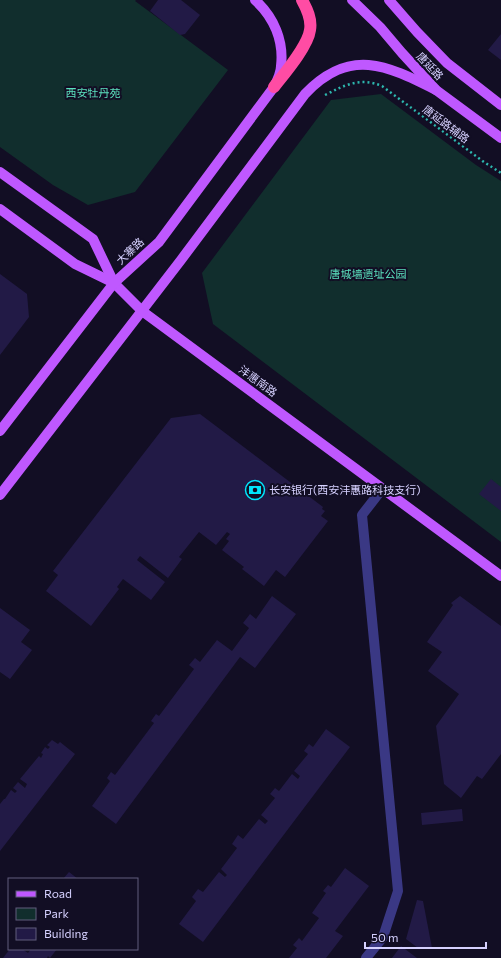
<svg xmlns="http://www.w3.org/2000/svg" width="501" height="958" viewBox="0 0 501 958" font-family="Commissioner,'Noto Sans SC',sans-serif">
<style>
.green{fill:#112e2d}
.building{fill:#221a46}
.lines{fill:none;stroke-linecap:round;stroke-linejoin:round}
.path{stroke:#2db7ae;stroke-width:2.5;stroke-dasharray:2 3;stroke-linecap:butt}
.minor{stroke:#3a3884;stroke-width:10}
.major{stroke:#bf58ff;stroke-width:10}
.highway{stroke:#ff4ca4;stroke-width:12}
.labels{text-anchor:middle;stroke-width:4;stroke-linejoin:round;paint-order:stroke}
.street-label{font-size:11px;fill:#d6d1ff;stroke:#120e24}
.park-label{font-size:11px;fill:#5be1be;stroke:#120e24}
.poi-label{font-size:11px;fill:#d6d1ff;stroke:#120e24;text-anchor:start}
</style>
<rect width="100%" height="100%" fill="#120e24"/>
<g class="green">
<polygon points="0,0 136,0 135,1 228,70 135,192 88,205 53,185 0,147"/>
<polygon points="381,94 476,165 501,181 501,542 213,324 202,273 331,100"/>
</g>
<g class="building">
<polygon points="158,0 181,0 200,15 185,34 180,35 150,11"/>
<polygon points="501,34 501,60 488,50"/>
<polygon points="0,274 27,294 29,317 0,355"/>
<polygon points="200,414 323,507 322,509 325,511 321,516 328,521 285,577 276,570 264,586 242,569 244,567 222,550 229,541 226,539 230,534 227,532 216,545 199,532 179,557 182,559 168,578 140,556 137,560 165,582 151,600 123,579 117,587 119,589 91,626 46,591 58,575 53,571 171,418"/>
<polygon points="491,479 501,487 501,511 479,494"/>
<polygon points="272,596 296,614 255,668 240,657 116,824 92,806 110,781 107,778 111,772 115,775 154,723 151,721 156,714 159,716 194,669 189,665 195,658 200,662 217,640 232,651 249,628 243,623 250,614 256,619"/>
<polygon points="460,596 501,626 501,754 482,779 477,776 461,798 444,784 436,726 459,694 428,671 442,652 427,642 453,605 451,603"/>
<polygon points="0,608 30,630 21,642 32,650 10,679 0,672"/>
<polygon points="326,729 350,747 203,942 179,924 196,901 192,897 198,889 203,892 219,872 225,877 227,875 221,869 237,848 232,844 238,835 243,839 259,819 265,824 268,821 261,815 275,798 270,794 275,788 279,791 292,774 298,779 300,776 294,771 308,754 304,751 309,744 313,747"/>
<polygon points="52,740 58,744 60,742 75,754 0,851 0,804 4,799 5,799 11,790 15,793 17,791 13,788 18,782 25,788 27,784 20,779 39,756 41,758 43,754 41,753 45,747 48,749 50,747 47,745"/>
<polygon points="462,809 463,821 422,825 421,813"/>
<polygon points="345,868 369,886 335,931 343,936 326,958 289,958 297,948 293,945 299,938 302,941 319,918 312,913 326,893 323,891 328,885 331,887"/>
<polygon points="69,872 78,879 63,879"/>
<polygon points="417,900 423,901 432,948 418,948 406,939"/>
<polygon points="401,946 417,958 392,958"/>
<polygon points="10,949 22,949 28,953 31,949 57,949 50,958 48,956 47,958 3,958"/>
</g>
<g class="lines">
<path class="path" d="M 325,95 C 345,85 360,77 382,86 L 484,162 L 501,173"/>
<polyline class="minor" points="366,958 383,937 398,891 362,515 383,488"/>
<g class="major">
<polyline points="352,0 380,27 402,53 436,90 501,138"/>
<polyline points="389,0 417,32 447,63 501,105"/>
<polyline points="0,172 93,239 114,283"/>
<polyline points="0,209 75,264 114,283 142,311 501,576"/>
<path d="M 0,431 L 114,283 L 159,242 L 274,87 C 277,81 281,73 281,66 C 284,41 274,17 255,0"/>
<path d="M 0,495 L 181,260 L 305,94 C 350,47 386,65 436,90"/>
</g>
<path class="highway" d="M 274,87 C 285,73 308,46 310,30 C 312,19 307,9 302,0"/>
</g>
<defs>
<g id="bank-ring" transform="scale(1)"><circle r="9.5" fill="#120e24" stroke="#00e6fc" stroke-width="1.5"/><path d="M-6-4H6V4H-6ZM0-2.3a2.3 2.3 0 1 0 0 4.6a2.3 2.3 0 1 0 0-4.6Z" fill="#00e6fc"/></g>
</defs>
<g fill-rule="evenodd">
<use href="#bank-ring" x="255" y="490"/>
</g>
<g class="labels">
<g class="street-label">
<text transform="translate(430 66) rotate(47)" y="4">唐延路</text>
<text transform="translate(446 124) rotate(37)" y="4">唐延路辅路</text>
<text transform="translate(130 251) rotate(-43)" y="4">大寨路</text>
<text transform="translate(258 381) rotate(36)" y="4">沣惠南路</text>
</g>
<g class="park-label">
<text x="93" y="97">西安牡丹苑</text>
<text x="368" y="278">唐城墙遗址公园</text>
</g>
<g class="poi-label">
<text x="269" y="494">长安银行(西安沣惠路科技支行)</text>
</g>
</g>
<rect x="8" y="878" width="130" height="72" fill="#120e24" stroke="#605c7c"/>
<rect x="16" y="891" width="20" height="6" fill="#bf58ff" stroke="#605c7c"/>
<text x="44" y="898" font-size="12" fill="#d6d1ff">Road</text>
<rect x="16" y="908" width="20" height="12" fill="#112e2d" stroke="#605c7c"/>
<text x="44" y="918" font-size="12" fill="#d6d1ff">Park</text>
<rect x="16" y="928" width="20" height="12" fill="#221a46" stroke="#605c7c"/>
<text x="44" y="938" font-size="12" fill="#d6d1ff">Building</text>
<path d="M365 942v6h121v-6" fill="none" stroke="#d6d1ff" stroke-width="2"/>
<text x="371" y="942" font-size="12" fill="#d6d1ff" stroke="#120e24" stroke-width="3" paint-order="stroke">50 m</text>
</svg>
